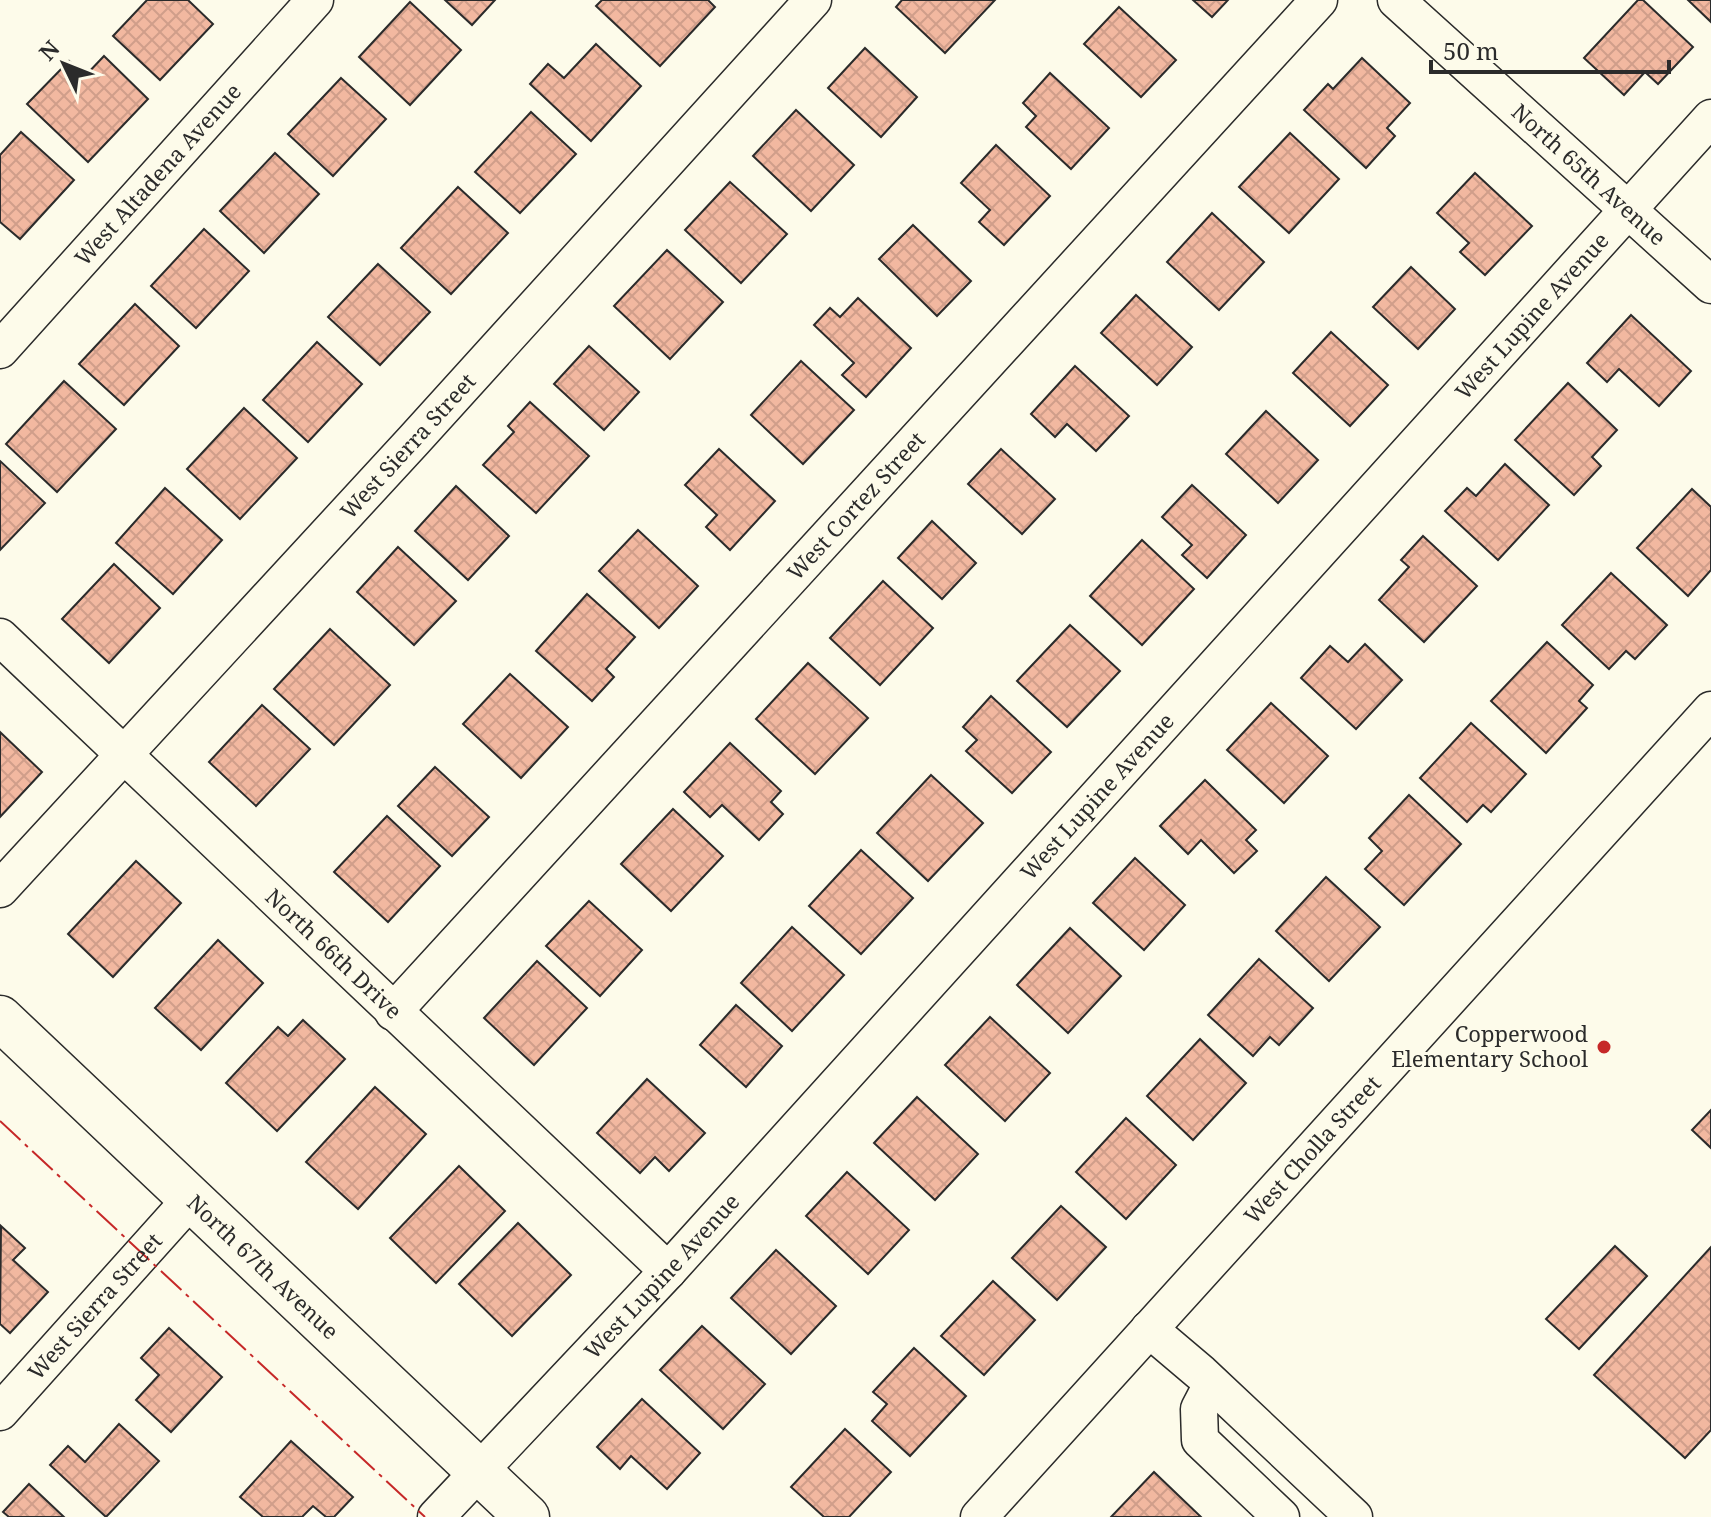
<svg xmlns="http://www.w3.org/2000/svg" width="1711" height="1517" viewBox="0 0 1711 1517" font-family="'Noto Serif',serif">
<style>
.building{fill:url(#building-cross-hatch);stroke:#2b2b2b;stroke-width:2}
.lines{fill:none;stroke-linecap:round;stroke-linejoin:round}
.minor-casing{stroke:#2b2b2b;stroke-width:39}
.major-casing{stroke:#2b2b2b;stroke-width:47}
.minor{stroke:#fdfbea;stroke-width:36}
.major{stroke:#fdfbea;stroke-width:44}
.power{stroke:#c62828;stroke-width:2;stroke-dasharray:28 6 4 6;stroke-linecap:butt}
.poi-dot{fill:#c62828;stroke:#fdfbea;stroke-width:3}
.labels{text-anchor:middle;stroke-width:6;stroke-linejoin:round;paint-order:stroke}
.street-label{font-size:22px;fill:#2b2b2b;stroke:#fdfbea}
.poi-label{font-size:22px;fill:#2b2b2b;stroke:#fdfbea;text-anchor:end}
</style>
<defs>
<pattern id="building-cross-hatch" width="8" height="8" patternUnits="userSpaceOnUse" patternTransform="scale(2)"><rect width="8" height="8" fill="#f2b8a0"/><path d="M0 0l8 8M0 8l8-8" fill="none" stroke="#d09e8a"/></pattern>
</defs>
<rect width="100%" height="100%" fill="#fdfbea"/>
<g class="building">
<polygon points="147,0 188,0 213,24 160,80 113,36"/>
<polygon points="445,0 495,0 472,25"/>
<polygon points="602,0 708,0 715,7 660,66 596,6"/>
<polygon points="902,0 995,0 945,53 896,7"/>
<polygon points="1193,0 1228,0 1212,17"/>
<polygon points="1638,0 1643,0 1693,47 1658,84 1645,72 1624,95 1584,58"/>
<polygon points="1688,0 1711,0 1711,22"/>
<polygon points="410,2 461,50 410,105 359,57"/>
<polygon points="1119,7 1176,60 1141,97 1084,44"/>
<polygon points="596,44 641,86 591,141 530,84 548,64 564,78"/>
<polygon points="865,48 917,97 881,137 828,88"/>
<polygon points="104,56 148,99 88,162 27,104 69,61 85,76"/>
<polygon points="1362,58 1410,103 1387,128 1395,136 1366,168 1304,110 1328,84 1333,89"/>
<polygon points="1050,73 1109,128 1071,169 1026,127 1036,116 1023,103"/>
<polygon points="341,78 386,119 333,176 288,134"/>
<polygon points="796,110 854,165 811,211 753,156"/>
<polygon points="531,112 576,154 520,213 475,172"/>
<polygon points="21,132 74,180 20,239 0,222 0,155"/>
<polygon points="1290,133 1339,179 1289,233 1239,187"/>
<polygon points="996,145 1050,196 1004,245 979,222 990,210 961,183"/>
<polygon points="275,153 319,194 264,253 220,211"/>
<polygon points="1475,173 1532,226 1485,275 1460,252 1469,243 1437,213"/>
<polygon points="730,182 787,234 741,283 685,230"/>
<polygon points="458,187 508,233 451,294 401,248"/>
<polygon points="1212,213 1264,262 1219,310 1167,262"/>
<polygon points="913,225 971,281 937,316 879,259"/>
<polygon points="204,229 249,271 196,328 151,286"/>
<polygon points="667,250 723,302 670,359 614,306"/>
<polygon points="378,264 430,312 380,365 328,317"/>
<polygon points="1411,267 1455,309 1418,349 1373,307"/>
<polygon points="1136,295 1192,347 1157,385 1101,333"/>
<polygon points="858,298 911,348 866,397 842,375 854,363 814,325 830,308 840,317"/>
<polygon points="135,304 179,346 124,405 79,364"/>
<polygon points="1631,315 1691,371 1659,406 1619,369 1607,382 1587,363"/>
<polygon points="1331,332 1388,385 1350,426 1293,373"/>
<polygon points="317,342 362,384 308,442 263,400"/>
<polygon points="589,346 639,392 604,430 554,384"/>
<polygon points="801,361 854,410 803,464 751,415"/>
<polygon points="1075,366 1129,416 1096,451 1067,424 1055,437 1031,414"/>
<polygon points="64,381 116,429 57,492 6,444"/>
<polygon points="1568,383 1617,430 1592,457 1601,466 1574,495 1515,440"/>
<polygon points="530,402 589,456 536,513 483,465 514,432 508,426"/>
<polygon points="244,408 297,458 240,519 187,469"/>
<polygon points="1266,411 1318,460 1278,503 1226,454"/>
<polygon points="719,449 775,501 730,550 706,527 717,515 685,485"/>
<polygon points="1001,449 1055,499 1022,534 968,484"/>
<polygon points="0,461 45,503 0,550"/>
<polygon points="1505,464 1549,505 1498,560 1445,511 1467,488 1476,496"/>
<polygon points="1192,485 1246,535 1207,578 1182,555 1192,545 1162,517"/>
<polygon points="456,486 509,536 468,580 415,531"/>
<polygon points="165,488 222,540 173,594 116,543"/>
<polygon points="1692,489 1711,507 1711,570 1688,596 1637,548"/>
<polygon points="932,521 976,563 942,599 898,558"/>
<polygon points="638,530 698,586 659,628 599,571"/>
<polygon points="1423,536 1477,586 1424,642 1379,600 1409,567 1401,560"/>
<polygon points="1142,540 1194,589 1142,645 1090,596"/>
<polygon points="398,547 456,601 414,645 357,592"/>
<polygon points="114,564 160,608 109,663 62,619"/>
<polygon points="1611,573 1667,625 1635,659 1626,651 1609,669 1562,625"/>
<polygon points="883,581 933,628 880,685 830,638"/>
<polygon points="587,594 635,637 606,669 614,677 592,701 536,651"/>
<polygon points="1070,625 1120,671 1067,727 1017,681"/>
<polygon points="330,629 390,685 334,745 274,689"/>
<polygon points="1547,642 1593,685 1579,701 1587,708 1546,753 1491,701"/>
<polygon points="1365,644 1402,680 1356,729 1301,678 1330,646 1348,662"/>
<polygon points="808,663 868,718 815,774 756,719"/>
<polygon points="510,674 568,727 521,778 463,724"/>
<polygon points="991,696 1051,752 1012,793 966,751 977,740 963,727"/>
<polygon points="1271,703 1328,756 1284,803 1227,750"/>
<polygon points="262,705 310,749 256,806 209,762"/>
<polygon points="1471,723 1526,774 1491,812 1483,805 1467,822 1420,778"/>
<polygon points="0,732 42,772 0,817"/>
<polygon points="730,743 781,791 771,802 783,814 759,840 722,805 710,817 684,792"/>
<polygon points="435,767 489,817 452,856 398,806"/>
<polygon points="931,775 983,823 928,881 877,833"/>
<polygon points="1205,780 1256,830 1246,840 1257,851 1234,873 1201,840 1188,854 1160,826"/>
<polygon points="1409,795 1461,844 1404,905 1365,869 1382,851 1369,838"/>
<polygon points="673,809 723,856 671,911 621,864"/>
<polygon points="387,816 440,866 388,922 334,872"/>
<polygon points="861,850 913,898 861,954 809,906"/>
<polygon points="1135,858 1185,905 1144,950 1093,903"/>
<polygon points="136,861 181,903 113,977 68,934"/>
<polygon points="1326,877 1380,927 1329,981 1276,931"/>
<polygon points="589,901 642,950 600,996 546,946"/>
<polygon points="792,927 844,975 792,1031 741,983"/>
<polygon points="1070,928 1121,976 1068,1033 1017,985"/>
<polygon points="218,940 263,983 201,1050 155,1008"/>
<polygon points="1259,959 1313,1008 1279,1045 1270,1037 1253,1056 1208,1015"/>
<polygon points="537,961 587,1008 534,1065 484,1018"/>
<polygon points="736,1005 782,1046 746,1087 700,1045"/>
<polygon points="990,1017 1050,1073 1005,1121 945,1065"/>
<polygon points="303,1020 345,1059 277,1131 226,1083 278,1027 288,1036"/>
<polygon points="1200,1039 1246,1083 1193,1140 1147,1096"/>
<polygon points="647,1079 705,1133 669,1171 655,1157 640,1173 597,1133"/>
<polygon points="375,1087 426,1134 358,1209 306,1162"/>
<polygon points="917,1097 978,1154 935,1200 874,1143"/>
<polygon points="1711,1110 1711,1148 1692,1130"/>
<polygon points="1126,1118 1176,1165 1126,1219 1076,1172"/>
<polygon points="459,1166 505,1211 436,1283 390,1238"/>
<polygon points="847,1172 909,1230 868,1274 806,1216"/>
<polygon points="1061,1206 1106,1247 1057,1300 1012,1258"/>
<polygon points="518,1223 571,1275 512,1336 459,1284"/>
<polygon points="1,1226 25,1248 13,1260 48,1292 10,1333 0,1324"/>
<polygon points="1615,1246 1647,1276 1579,1349 1546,1319"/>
<polygon points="1711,1247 1711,1430 1685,1458 1594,1375"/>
<polygon points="776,1250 836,1306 791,1354 731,1298"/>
<polygon points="993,1281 1035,1320 984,1375 941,1336"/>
<polygon points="702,1326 765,1384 723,1429 660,1370"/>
<polygon points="169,1328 222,1377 171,1432 136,1400 159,1375 141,1358"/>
<polygon points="914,1348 966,1396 910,1456 872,1421 887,1404 873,1392"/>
<polygon points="642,1399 700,1453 667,1489 631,1456 620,1469 597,1447"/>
<polygon points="119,1424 159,1461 106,1517 50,1465 68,1446 85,1462"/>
<polygon points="845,1429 891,1472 849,1517 824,1517 791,1487"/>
<polygon points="291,1441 353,1497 334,1517 326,1517 313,1506 302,1517 263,1517 240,1497"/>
<polygon points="1154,1472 1201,1517 1111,1517"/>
<polygon points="29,1484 64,1517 9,1517 3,1512"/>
</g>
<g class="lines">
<g class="minor-casing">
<g id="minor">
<path id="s1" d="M 1396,0 L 1711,285"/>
<path id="s2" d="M 0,350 L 315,0"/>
<path id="s3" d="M 0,637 L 668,1271"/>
<path id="s4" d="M 0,889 L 414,440 L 813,0"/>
<path id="s5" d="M 393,1012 L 1319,0"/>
<polyline points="1149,1329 1201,1373 1354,1517"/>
<polyline points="1212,1384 1199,1409 1200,1440 1281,1517"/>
<path id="s6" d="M 0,1412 L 191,1199"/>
<path id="s7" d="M 436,1517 L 668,1271 L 1711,118"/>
<path id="s8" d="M 979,1517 L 1711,710"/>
</g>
</g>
<g class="major-casing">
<g id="major">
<path id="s9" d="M 0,1018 L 527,1517"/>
</g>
</g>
<use href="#minor" class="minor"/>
<use href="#major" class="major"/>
<polyline class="power" points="0,1121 425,1517"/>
</g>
<circle class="poi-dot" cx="1604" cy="1047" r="8"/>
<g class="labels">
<g class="street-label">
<text dy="8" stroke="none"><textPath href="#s2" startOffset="236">West Altadena Avenue</textPath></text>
<text dy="8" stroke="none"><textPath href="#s1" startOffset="260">North 65th Avenue</textPath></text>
<text dy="8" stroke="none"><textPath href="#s7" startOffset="1626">West Lupine Avenue</textPath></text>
<text dy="8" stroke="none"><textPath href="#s4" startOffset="602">West Sierra Street</textPath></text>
<text dy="8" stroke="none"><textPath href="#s5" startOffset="686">West Cortez Street</textPath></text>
<text dy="8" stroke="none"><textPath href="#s7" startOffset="978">West Lupine Avenue</textPath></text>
<text dy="8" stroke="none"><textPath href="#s3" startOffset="460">North 66th Drive</textPath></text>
<text dy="8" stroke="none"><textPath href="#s8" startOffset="496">West Cholla Street</textPath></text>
<text dy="8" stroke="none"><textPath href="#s9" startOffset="362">North 67th Avenue</textPath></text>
<text dy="8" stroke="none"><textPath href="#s7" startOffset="330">West Lupine Avenue</textPath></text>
<text dy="8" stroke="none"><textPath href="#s6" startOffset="142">West Sierra Street</textPath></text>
</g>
<g class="poi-label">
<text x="1588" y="1042">Copperwood<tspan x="1588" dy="25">Elementary School</tspan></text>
</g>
</g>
<g transform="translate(64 64) rotate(313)" stroke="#fdfbea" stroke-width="6" paint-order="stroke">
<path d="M0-6L14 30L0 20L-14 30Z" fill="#2b2b2b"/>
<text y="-12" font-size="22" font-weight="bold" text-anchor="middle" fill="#2b2b2b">N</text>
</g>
<path d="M1431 60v12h238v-12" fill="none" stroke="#2b2b2b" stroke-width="4"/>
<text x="1443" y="60" font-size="24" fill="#2b2b2b" stroke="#fdfbea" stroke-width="6" paint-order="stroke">50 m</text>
</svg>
